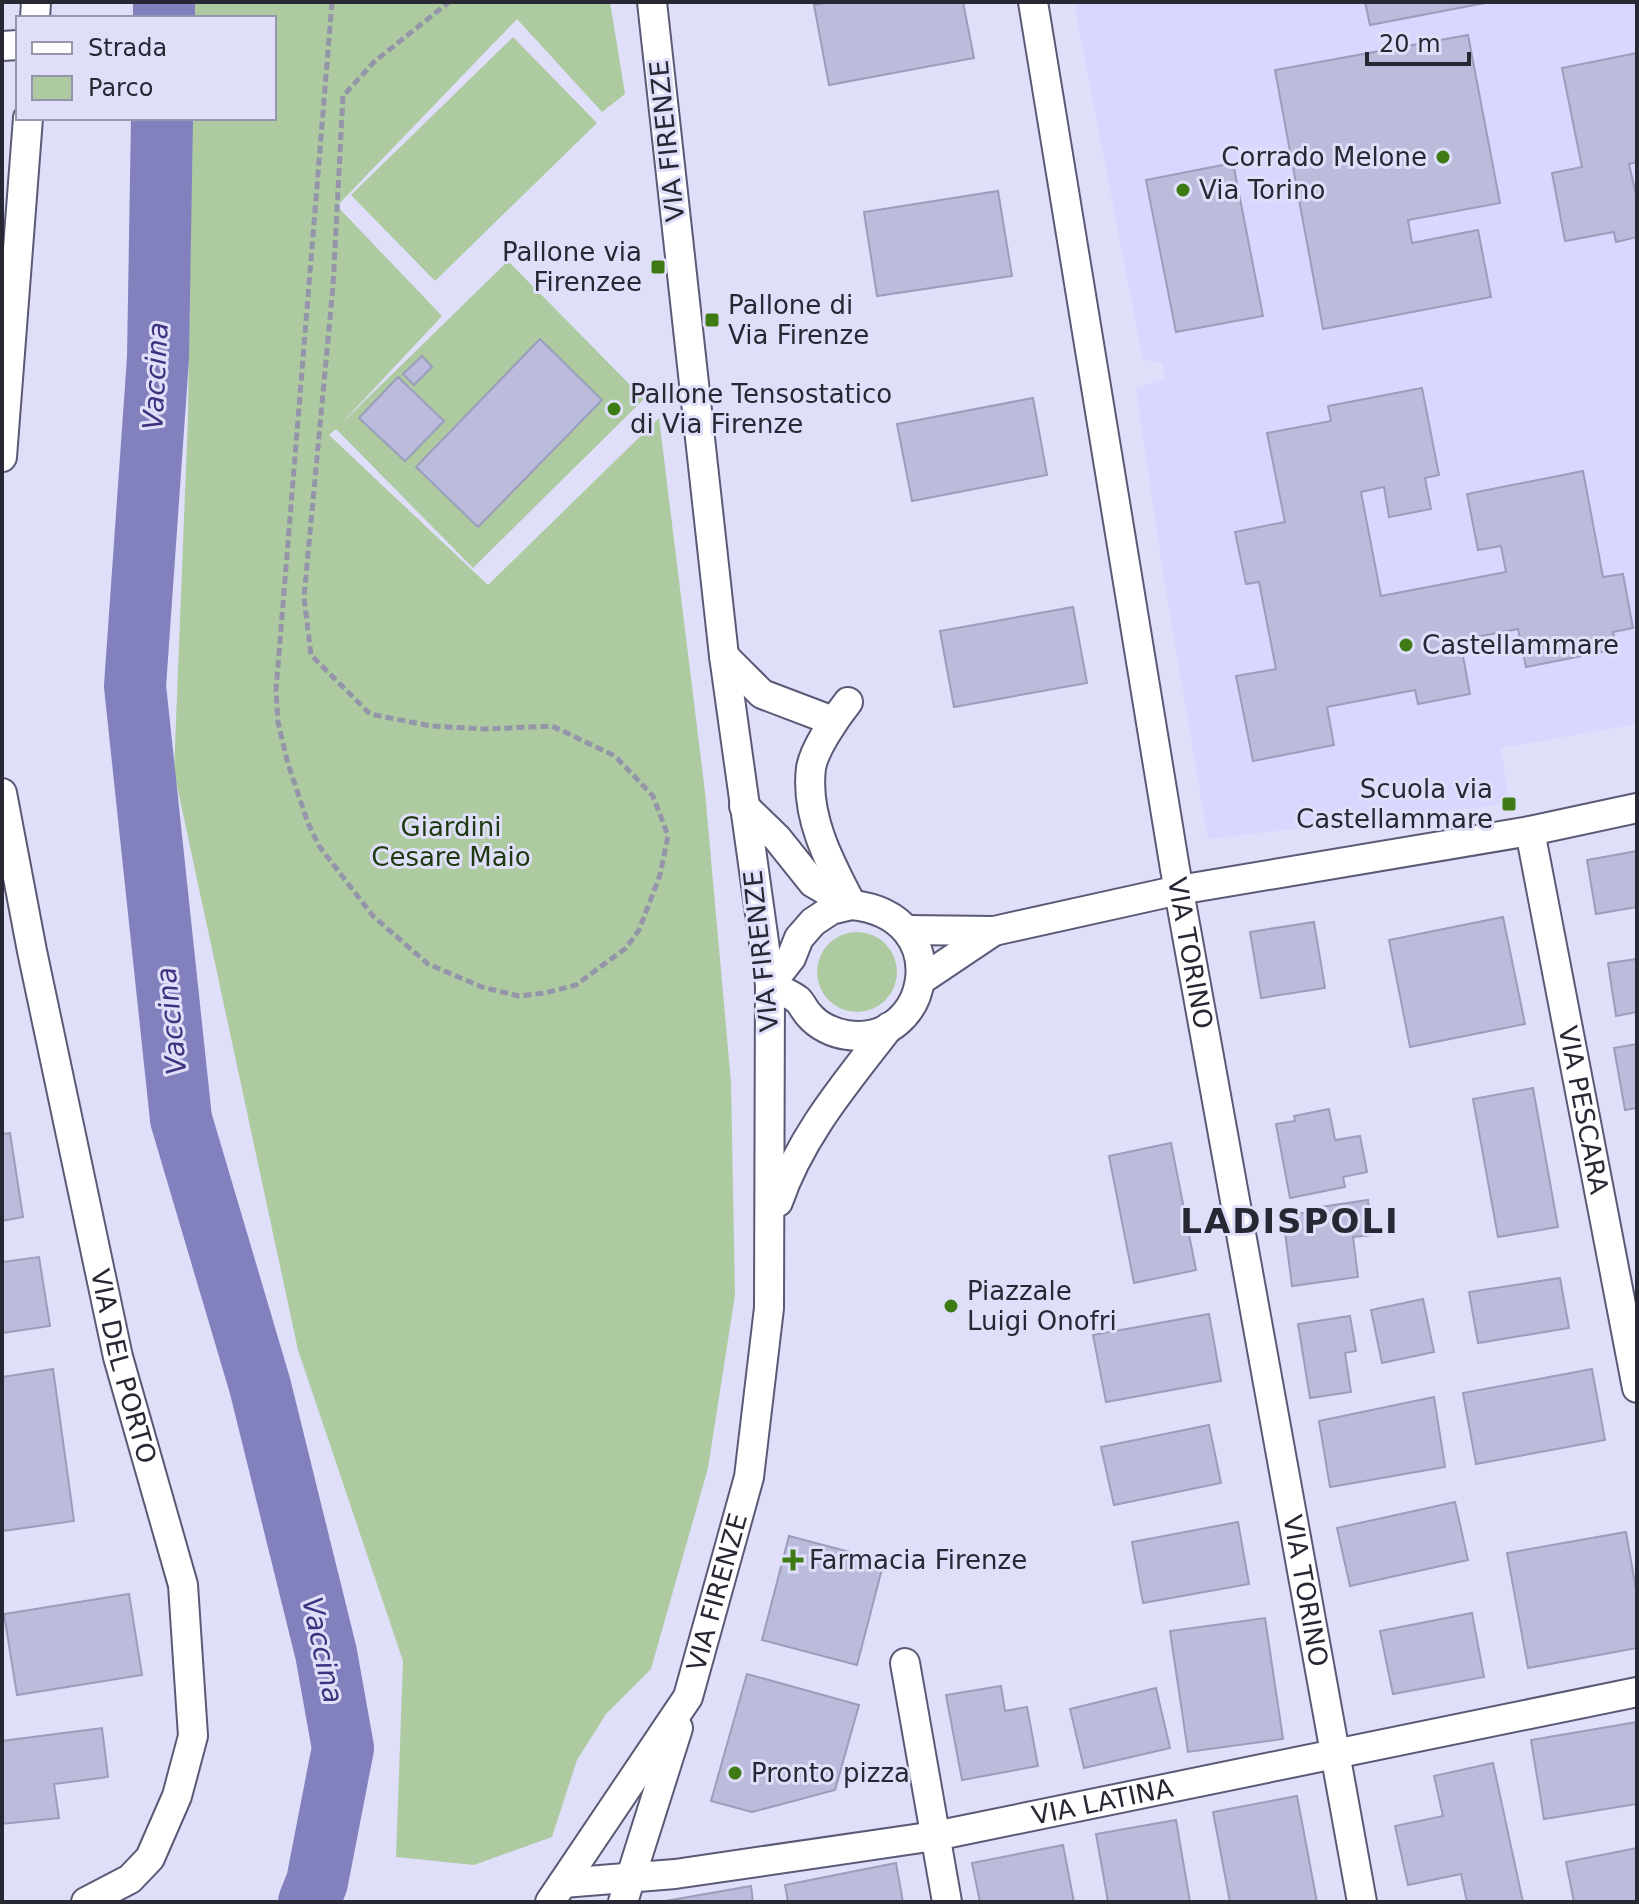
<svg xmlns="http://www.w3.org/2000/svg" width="1639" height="1904" viewBox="0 0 1639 1904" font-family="'DejaVu Sans',sans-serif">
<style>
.built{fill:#d7d7ff}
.green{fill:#aecaa1;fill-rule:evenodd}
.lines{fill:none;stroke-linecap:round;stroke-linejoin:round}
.river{stroke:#8380be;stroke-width:62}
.building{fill:#bbbbdc;stroke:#9c9cbb;stroke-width:2}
.minor-casing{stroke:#5a5a76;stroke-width:32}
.path{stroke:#9595aa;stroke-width:5;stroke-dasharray:8 4;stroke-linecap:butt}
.minor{stroke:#fff;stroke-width:28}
.poi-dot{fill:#3f7b15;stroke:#dfdffa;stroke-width:3}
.labels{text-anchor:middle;stroke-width:6;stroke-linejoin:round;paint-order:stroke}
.street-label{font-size:26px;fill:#282834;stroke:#dfdffa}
.poi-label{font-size:26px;fill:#282834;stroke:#dfdffa;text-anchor:start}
.park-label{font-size:26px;fill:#1f390f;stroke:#dfdffa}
.water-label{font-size:28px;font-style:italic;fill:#3e327e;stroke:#dfdffa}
.district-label{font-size:34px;font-weight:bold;letter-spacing:2px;fill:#282834;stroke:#dfdffa}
</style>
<rect width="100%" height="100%" fill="#dfdffa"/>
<polygon class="built" points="1079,2 1637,2 1637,724 1501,748 1509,804 1208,839 1162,565 1136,389 1166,377 1162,363 1143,360 1074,3"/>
<g class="green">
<path d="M 193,2 L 610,2 L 625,94 L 602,112 L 517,19 L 337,206 L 442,316 L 341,424 L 508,261 L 644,399 L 473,568 L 336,429 L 329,435 L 488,585 L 659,418 L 705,792 L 731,1082 L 735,1295 L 708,1468 L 651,1669 L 606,1714 L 577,1760 L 552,1837 L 474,1865 L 396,1857 L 403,1661 L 298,1350 L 174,772 L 188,417 L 192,118 L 274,118 L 274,18 L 193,18 ZM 540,340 L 602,400 L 478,527 L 416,466 ZM 398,377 L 443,421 L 405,461 L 360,418 Z"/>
<polygon points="513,37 597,123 435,281 351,195"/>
<circle cx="857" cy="972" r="40"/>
</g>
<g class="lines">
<g class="river">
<polyline points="164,18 164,2"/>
<polyline points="162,118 158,358 135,686 181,1119 260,1386 326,1653 343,1748 317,1882 309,1902"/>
</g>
</g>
<g class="building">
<polygon points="831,2 963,2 974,58 829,85 814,5"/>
<polygon points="1365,2 1490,2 1370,25"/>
<polygon points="1468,35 1500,203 1408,220 1412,243 1478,230 1491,297 1323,329 1275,70"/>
<polygon points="1637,53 1637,162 1629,164 1637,199 1637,237 1616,242 1614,232 1565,241 1552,173 1582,167 1562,68"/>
<polygon points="1233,163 1263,316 1176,332 1146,180"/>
<polygon points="998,191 1012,276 877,296 864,212"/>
<polygon points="540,339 602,400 478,527 416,467"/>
<polygon points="422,356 432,367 414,385 403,374"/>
<polygon points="398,377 444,421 405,461 359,418"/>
<polygon points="1422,388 1439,475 1425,478 1431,509 1389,517 1384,487 1361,492 1381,596 1506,572 1501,546 1478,550 1467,494 1583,471 1603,577 1623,574 1633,628 1613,632 1617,649 1526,667 1518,629 1460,640 1470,694 1418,704 1415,690 1327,707 1334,745 1253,761 1236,676 1276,669 1259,582 1246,584 1235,532 1285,522 1267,433 1331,421 1328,406"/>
<polygon points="1033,398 1047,475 912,501 897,424"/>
<polygon points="1073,607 1087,683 954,707 940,631"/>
<polygon points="1637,851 1637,907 1596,914 1587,860"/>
<polygon points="1503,917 1525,1024 1410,1047 1389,940"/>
<polygon points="1314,922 1325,988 1261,998 1250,932"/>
<polygon points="1637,959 1637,1012 1616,1016 1608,963"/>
<polygon points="1637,1044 1637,1108 1625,1110 1614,1048"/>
<polygon points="1533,1088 1558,1227 1498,1237 1473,1099"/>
<polygon points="1329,1109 1335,1140 1360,1136 1367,1172 1343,1177 1345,1187 1290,1198 1276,1124 1295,1121 1294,1116"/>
<polygon points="10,1133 23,1217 2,1221 2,1134"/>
<polygon points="1171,1143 1196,1270 1134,1283 1109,1156"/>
<polygon points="1368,1200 1372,1235 1353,1237 1358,1277 1292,1286 1283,1216 1321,1210 1320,1207"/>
<polygon points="39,1257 50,1326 2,1333 2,1262"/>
<polygon points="1560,1278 1569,1328 1478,1343 1469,1292"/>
<polygon points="1423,1299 1434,1352 1382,1363 1371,1310"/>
<polygon points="1209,1314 1221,1381 1106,1402 1093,1335"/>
<polygon points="1350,1316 1356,1351 1345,1353 1351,1392 1310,1398 1298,1324"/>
<polygon points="53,1369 74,1521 2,1531 2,1377"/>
<polygon points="1592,1369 1605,1440 1476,1464 1463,1393"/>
<polygon points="1434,1397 1445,1467 1330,1487 1319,1421"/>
<polygon points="1209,1425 1221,1483 1114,1505 1101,1447"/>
<polygon points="1455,1502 1468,1560 1350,1586 1337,1528"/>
<polygon points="1238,1522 1249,1584 1143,1603 1132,1542"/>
<polygon points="1626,1532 1637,1595 1637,1648 1528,1668 1507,1553"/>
<polygon points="789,1536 884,1561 857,1665 762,1640"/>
<polygon points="129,1594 142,1675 17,1695 4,1614"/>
<polygon points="1472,1613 1484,1677 1393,1694 1380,1631"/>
<polygon points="1265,1618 1283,1739 1188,1752 1170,1631"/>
<polygon points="747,1674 859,1705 835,1790 752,1812 711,1801"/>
<polygon points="1001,1686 1005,1711 1027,1707 1038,1766 962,1780 946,1695"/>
<polygon points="1156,1688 1170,1748 1084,1768 1070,1709"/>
<polygon points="1637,1722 1637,1804 1544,1819 1531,1740"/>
<polygon points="102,1728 108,1777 54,1784 59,1818 2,1824 2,1741"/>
<polygon points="1493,1763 1523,1902 1467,1902 1461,1874 1408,1885 1395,1826 1443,1816 1434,1776"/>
<polygon points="1297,1796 1317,1902 1230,1902 1213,1812"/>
<polygon points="1176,1820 1190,1902 1108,1902 1096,1834"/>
<polygon points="1063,1845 1074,1902 980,1902 972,1863"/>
<polygon points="1637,1848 1637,1902 1574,1902 1566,1862"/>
<polygon points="896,1863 903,1902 788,1902 785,1885"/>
<polygon points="751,1886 753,1902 660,1902"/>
</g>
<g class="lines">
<g class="minor-casing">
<g id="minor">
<path id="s1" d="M 1033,2 L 1175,869 L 1362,1902"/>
<polyline points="35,18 36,2"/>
<polyline points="2,46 18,45"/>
<polyline points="2,457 28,118"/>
<polyline points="724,656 762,694 833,721"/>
<path d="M 848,702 C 836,717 814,749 811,768 C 805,817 830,863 852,905"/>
<path id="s2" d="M 2,793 L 32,951 L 118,1357 L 183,1585 L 193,1736 L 177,1796 L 150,1858 L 130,1879 L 86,1902"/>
<polyline points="744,806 777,838 813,883 851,905"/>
<path id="s3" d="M 1530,831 L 1637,1388"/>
<path d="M 852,905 C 957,916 930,1048 847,1035 C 833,1033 818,1026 809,1015 C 805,1011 802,1004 798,1000 C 791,994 779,990 770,985 L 791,958 L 799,938 L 813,922 L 831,910 Z"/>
<polyline points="907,930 994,931 1179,890 1530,831 1637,808"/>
<polyline points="921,980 994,931"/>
<path d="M 778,1202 C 801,1135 846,1083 889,1027"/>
<polyline points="905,1663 947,1902"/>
<path id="s4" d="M 563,1883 L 675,1874 L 935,1836 L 1637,1692"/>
<path id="s5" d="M 550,1902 L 688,1697 L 749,1477 L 769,1308 L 770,985 L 724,656 L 652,2"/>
<polyline points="623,1902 678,1728"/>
</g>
</g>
<polyline class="path" points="332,2 276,690 278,722 288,764 308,823 319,846 373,916 428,964 482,987 519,996 545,993 576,985 626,948 639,930 660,875 668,836 653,796 615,756 552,726 485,729 431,726 370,714 311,655 304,597 333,286 343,96 374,62 449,2"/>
<use href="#minor" class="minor"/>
</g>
<g class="poi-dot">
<circle cx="1443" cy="157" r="8"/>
<circle cx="1183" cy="190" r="8"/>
<rect x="650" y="259" width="16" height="16" rx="4"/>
<rect x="704" y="312" width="16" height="16" rx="4"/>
<circle cx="614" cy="409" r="8"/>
<circle cx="1406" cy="645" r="8"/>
<rect x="1501" y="796" width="16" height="16" rx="4"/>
<circle cx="951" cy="1306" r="8"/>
<path d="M789 1548h8v8h8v8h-8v8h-8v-8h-8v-8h8z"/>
<circle cx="735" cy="1773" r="8"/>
</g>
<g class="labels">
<g class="street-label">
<text transform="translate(667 141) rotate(-96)" y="9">VIA FIRENZE</text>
<text transform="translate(761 951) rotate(-96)" y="9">VIA FIRENZE</text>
<text dy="9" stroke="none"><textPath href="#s1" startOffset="964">VIA TORINO</textPath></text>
<text dy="9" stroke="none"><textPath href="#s3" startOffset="284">VIA PESCARA</textPath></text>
<text dy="9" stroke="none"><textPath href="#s2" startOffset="586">VIA DEL PORTO</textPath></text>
<text dy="9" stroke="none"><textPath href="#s1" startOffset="1612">VIA TORINO</textPath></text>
<text dy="9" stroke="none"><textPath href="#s5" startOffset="356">VIA FIRENZE</textPath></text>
<text dy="9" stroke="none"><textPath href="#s4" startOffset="546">VIA LATINA</textPath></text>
</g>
<g class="poi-label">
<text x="1427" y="166" text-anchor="end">Corrado Melone</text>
<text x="1199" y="199">Via Torino</text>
<text x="642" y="261" text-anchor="end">Pallone via<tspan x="642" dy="30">Firenzee</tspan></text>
<text x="728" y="314">Pallone di<tspan x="728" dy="30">Via Firenze</tspan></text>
<text x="630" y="403">Pallone Tensostatico<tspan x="630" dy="30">di Via Firenze</tspan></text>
<text x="1422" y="654">Castellammare</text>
<text x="1493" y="798" text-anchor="end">Scuola via<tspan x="1493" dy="30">Castellammare</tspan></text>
<text x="967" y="1300">Piazzale<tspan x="967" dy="30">Luigi Onofri</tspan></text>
<text x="809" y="1569">Farmacia Firenze</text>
<text x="751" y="1782">Pronto pizza</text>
</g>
<g class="park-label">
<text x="451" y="836">Giardini<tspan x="451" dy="30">Cesare Maio</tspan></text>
</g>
<g class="water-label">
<text transform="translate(155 376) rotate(-87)" y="10">Vaccina</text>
<text transform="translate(171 1021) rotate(-96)" y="10">Vaccina</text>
<text transform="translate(323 1650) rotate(78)" y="10">Vaccina</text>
</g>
<g class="district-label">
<text x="1290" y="1233">LADISPOLI</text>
</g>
</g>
<rect width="1639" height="1904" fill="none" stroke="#282834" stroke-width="8"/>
<rect x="16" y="16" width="260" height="104" fill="#dfdffa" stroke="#9696ab" stroke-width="2"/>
<rect x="32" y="42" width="40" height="12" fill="#ffffff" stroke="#9696ab" stroke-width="2"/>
<text x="88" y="56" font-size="24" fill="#282834">Strada</text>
<rect x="32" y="76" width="40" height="24" fill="#aecaa1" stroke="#9696ab" stroke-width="2"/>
<text x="88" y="96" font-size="24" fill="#282834">Parco</text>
<path d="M1367 52v12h102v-12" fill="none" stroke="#282834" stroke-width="4"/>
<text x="1379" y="52" font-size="24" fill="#282834" stroke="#dfdffa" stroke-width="6" paint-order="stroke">20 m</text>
</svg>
